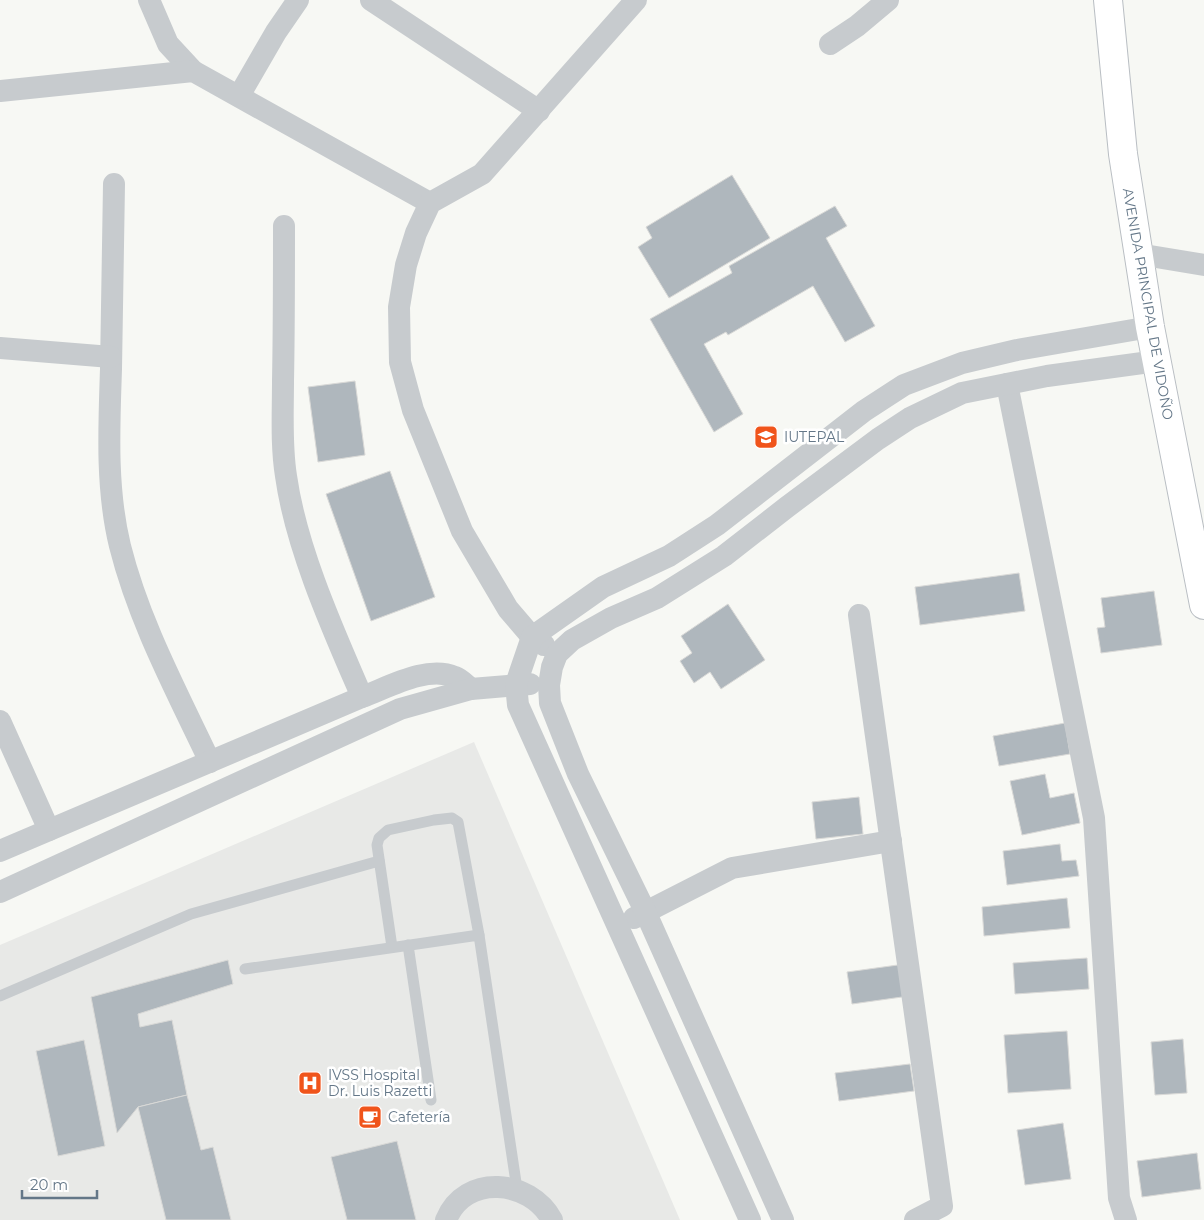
<svg xmlns="http://www.w3.org/2000/svg" width="1204" height="1220" viewBox="0 0 1204 1220" font-family="Montserrat,sans-serif">
<style>
.built{fill:#e8e9e7}
.building{fill:#afb7bd;stroke:#d9d9d7}
.lines{fill:none;stroke-linecap:round;stroke-linejoin:round}
.secondary-casing{stroke:#b9bec3;stroke-width:30}
.service{stroke:#c7cbce;stroke-width:11}
.minor{stroke:#c7cbce;stroke-width:22}
.secondary{stroke:#fff;stroke-width:28}
.labels{text-anchor:middle;stroke-width:5;stroke-linejoin:round;paint-order:stroke}
.street-label{font-size:14px;fill:#647788;stroke:#fff}
.poi-label{font-size:14px;fill:#647788;stroke:#fff;text-anchor:start}
</style>
<rect width="100%" height="100%" fill="#f7f8f4"/>
<polygon class="built" points="474,742 680,1220 0,1220 0,945"/>
<g class="building">
<polygon points="732,175 770,238 669,298 638,247 652,238 646,227"/>
<polygon points="835,206 847,226 826,238 875,326 845,342 813,286 728,335 726,332 704,344 743,414 714,432 650,319 732,273 729,266"/>
<polygon points="355,381 365,455 318,462 308,387"/>
<polygon points="390,471 435,597 371,621 326,494"/>
<polygon points="1019,573 1025,611 920,625 915,587"/>
<polygon points="1154,591 1162,645 1101,653 1097,628 1105,627 1101,598"/>
<polygon points="728,604 765,660 721,689 710,672 694,683 680,661 692,653 681,636"/>
<polygon points="1065,723 1070,754 999,766 993,736"/>
<polygon points="1045,774 1050,798 1074,793 1080,823 1022,835 1010,781"/>
<polygon points="859,797 863,834 816,839 812,802"/>
<polygon points="1060,844 1062,861 1076,860 1079,876 1007,885 1003,851"/>
<polygon points="1067,898 1070,928 984,936 982,907"/>
<polygon points="1087,958 1089,989 1015,994 1013,963"/>
<polygon points="228,960 233,984 138,1014 140,1027 172,1020 187,1095 138,1107 117,1133 91,997"/>
<polygon points="905,964 909,996 852,1004 847,972"/>
<polygon points="1067,1031 1071,1089 1008,1093 1004,1035"/>
<polygon points="1183,1039 1187,1093 1155,1095 1151,1042"/>
<polygon points="84,1040 105,1146 58,1156 36,1051"/>
<polygon points="910,1064 914,1091 839,1101 835,1073"/>
<polygon points="187,1095 201,1150 213,1147 231,1220 166,1220 138,1107"/>
<polygon points="1063,1123 1071,1179 1025,1185 1017,1130"/>
<polygon points="397,1141 416,1220 347,1220 331,1157"/>
<polygon points="1197,1153 1201,1189 1142,1197 1137,1161"/>
</g>
<g class="lines">
<g class="secondary-casing">
<polyline id="secondary" points="1108,0 1123,154 1150,327 1204,605"/>
</g>
<g class="service">
<polyline points="408,945 431,1100"/>
<polyline points="392,947 377,845 379,838 388,830 434,820 452,818 458,822 479,935"/>
<polyline points="245,969 479,935 517,1189"/>
<polyline points="0,996 191,914 379,861"/>
</g>
<g class="minor">
<polyline points="149,0 168,44 193,71"/>
<polyline points="371,0 539,111"/>
<polyline points="830,44 857,26 888,0"/>
<polyline points="0,91 193,71 430,203"/>
<polyline points="239,96 276,32 298,0"/>
<path d="M 114,184 C 113,246 112,308 111,369 C 109,428 106,489 120,546 C 139,622 177,692 210,762"/>
<path d="M 284,226 C 284,278 284,330 283,381 C 283,413 281,445 286,476 C 296,548 333,630 362,697"/>
<polyline points="1138,254 1204,265"/>
<polyline points="0,348 111,357"/>
<polyline points="1007,384 1094,818 1119,1198 1126,1220"/>
<polyline points="859,615 942,1206 915,1220"/>
<polyline points="544,645 532,637 508,609 462,531 413,410 400,362 399,307 406,265 416,233 430,203 482,174 636,0"/>
<polyline points="0,721 49,830"/>
<path d="M 0,851 L 362,697 C 389,687 427,665 455,677 C 461,679 466,685 471,689"/>
<polyline points="0,892 400,709 471,689 530,684"/>
<polyline points="634,918 732,868 891,841"/>
<path d="M 446,1220 C 465,1173 530,1179 552,1220"/>
<polyline points="750,1220 518,705 516,684 532,637 603,587 669,556 717,525 864,411 904,385 962,363 1017,350 1150,327"/>
<polyline points="783,1220 645,911 578,774 550,703 549,685 552,667 557,654 572,640 611,618 657,598 724,556 787,507 878,439 910,418 962,393 1047,376 1157,361"/>
</g>
<use href="#secondary" class="secondary"/>
</g>
<defs>
<g id="university-square" transform="scale(1.25)"><rect x="-9" y="-9" width="18" height="18" rx="4" fill="#f0541b" stroke="#fff"/><path d="M0-5L7-2L0 1L-7-2ZM-4 1L0 2.5L4 1V4Q0 6-4 4Z" fill="#fff"/></g>
<g id="hospital-square" transform="scale(1.25)"><rect x="-9" y="-9" width="18" height="18" rx="4" fill="#f0541b" stroke="#fff"/><path d="M-5-5h3v3.5h4V-5h3V5h-3V1.5h-4V5h-3Z" fill="#fff"/></g>
<g id="cafe-square" transform="scale(1.25)"><rect x="-9" y="-9" width="18" height="18" rx="4" fill="#f0541b" stroke="#fff"/><path d="M-5.5-4.5H6V0H3Q3 3.5 0 3.5H-2.5Q-5.5 3.5-5.5 0ZM3-3.2v2h1.7v-2ZM-6 4.5H4V6H-6Z" fill="#fff"/></g>
</defs>
<g fill-rule="evenodd">
<use href="#university-square" x="766" y="437"/>
<use href="#hospital-square" x="310" y="1083"/>
<use href="#cafe-square" x="370" y="1117"/>
</g>
<g class="labels">
<g class="street-label">
<text transform="translate(1148 304) rotate(80)" y="5">AVENIDA PRINCIPAL DE VIDOÑO</text>
</g>
<g class="poi-label">
<text x="784" y="442">IUTEPAL</text>
<text x="328" y="1080">IVSS Hospital<tspan x="328" dy="16">Dr. Luis Razetti</tspan></text>
<text x="388" y="1122">Cafetería</text>
</g>
</g>
<path d="M22 1190v8h75v-8" fill="none" stroke="#647788" stroke-width="2.5"/>
<text x="30" y="1190" font-size="15" fill="#647788" stroke="#ffffff" stroke-width="4" paint-order="stroke">20 m</text>
</svg>
